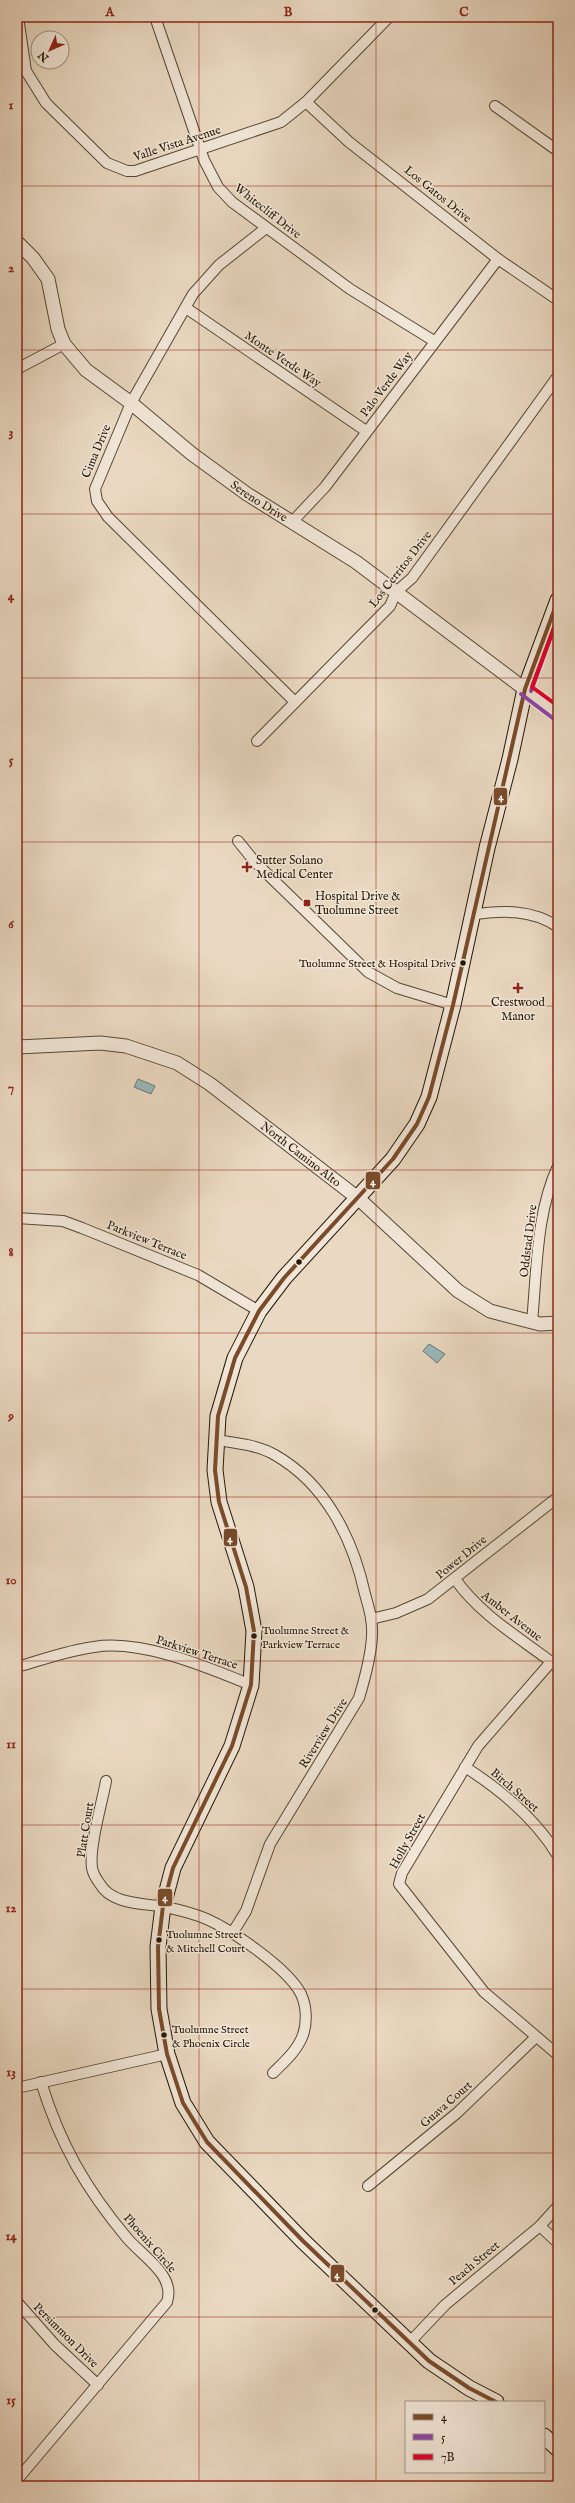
<svg xmlns="http://www.w3.org/2000/svg" width="575" height="2503" viewBox="0 0 575 2503" font-family="'IM FELL English',serif">
<style>
.water{fill:#9ab9bb;stroke:#6a7872}
.lines{fill:none;stroke-linecap:round;stroke-linejoin:round}
.minor-casing{stroke:#554734;stroke-width:12}
.tertiary-casing{stroke:#554734;stroke-width:15}
.secondary-casing{stroke:#231604;stroke-width:17}
.minor{stroke:#f1e6d7;stroke-width:10}
.tertiary{stroke:#f1e6d7;stroke-width:13}
.secondary{stroke:#f1e6d7;stroke-width:15}
.bus-1-casing{stroke:#f1e6d7;stroke-width:7}
.bus-2-casing{stroke:#f1e6d7;stroke-width:7}
.bus-3-casing{stroke:#f1e6d7;stroke-width:7}
.bus-1{stroke:#7a4b2a;stroke-width:4}
.bus-2{stroke:#8e44ad;stroke-width:4}
.bus-3{stroke:#e4002b;stroke-width:4}
.grid{fill:none;stroke:#8f2418;stroke-width:1;stroke-opacity:0.55}
.poi-dot{fill:#8f2418;stroke:#f1e6d7;stroke-width:1.5}
.bus-dot{fill:#231604;stroke:#f1e6d7;stroke-width:1.5}
.labels{text-anchor:middle;stroke-width:3;stroke-linejoin:round;paint-order:stroke}
.bus-label{font-size:11px;fill:#231604;stroke:#f1e6d7;text-anchor:start}
.street-label{font-size:12px;fill:#231604;stroke:#f1e6d7}
.poi-label{font-size:12px;fill:#231604;stroke:#f1e6d7;text-anchor:start}
.line-badge{stroke:#f1e6d7;stroke-width:1.5}
.badge-label{font-size:11px;text-anchor:middle;font-weight:bold;fill:#fff}
.neatline{fill:none;stroke:#8f2418;stroke-width:1.5}
.grid-label{font-size:13px;text-anchor:middle;font-weight:bold;fill:#8f2418}
</style>
<rect width="100%" height="100%" fill="#ead9c2"/>
<filter id="stains"><feTurbulence type="fractalNoise" baseFrequency=".005" numOctaves="4"/><feColorMatrix values="0 0 0 0 .2 0 0 0 0 .09 0 0 0 0 .02 0 0 0 .5 -.17"/></filter>
<radialGradient id="worn" r=".72"><stop offset=".6" stop-color="#630" stop-opacity="0"/><stop offset="1" stop-color="#630" stop-opacity=".3"/></radialGradient>
<g class="water">
<polygon points="138,1079 155,1086 151,1094 134,1087"/>
<polygon points="429,1344 445,1354 437,1363 423,1351"/>
</g>
<g class="lines">
<g class="minor-casing">
<g id="minor">
<polyline points="18,17 26,71 46,103 107,163 127,171 135,171 281,122 306,102 389,17"/>
<polyline points="155,17 204,160 218,187 232,202 350,289 434,341"/>
<polyline points="306,102 349,142 498,259 558,300"/>
<polyline points="495,106 558,151"/>
<polyline points="266,228 219,265 193,294 131,403 95,489 97,501 108,517 295,702"/>
<polyline points="186,308 366,431"/>
<polyline points="17,369 64,344"/>
<polyline points="292,522 325,487 498,259"/>
<polyline points="257,741 390,606 396,592 412,578 558,376"/>
<polyline points="238,841 255,862 368,972 397,988 453,1005"/>
<path d="M 471,915 C 501,910 532,909 558,927"/>
<polyline points="17,1218 63,1221 82,1228 198,1275 259,1311"/>
<path d="M 532,1322 C 537,1270 536,1213 558,1166"/>
<path d="M 216,1440 C 236,1443 258,1445 275,1455 C 326,1484 353,1539 365,1594 C 369,1608 373,1621 372,1636 C 371,1657 365,1678 359,1698 L 270,1844 L 246,1911 L 233,1932"/>
<path d="M 455,1579 C 482,1617 522,1639 558,1667"/>
<polyline points="371,1619 396,1613 428,1599 558,1497"/>
<polyline points="551,1662 478,1746 402,1873 399,1884 484,1992 558,2055"/>
<path d="M 17,1667 C 42,1660 69,1650 94,1647 C 141,1639 207,1667 251,1685"/>
<path d="M 465,1767 C 501,1790 536,1819 558,1856"/>
<path d="M 106,1781 C 102,1803 89,1847 92,1868 C 93,1873 97,1880 100,1884 C 112,1905 144,1903 164,1907 C 176,1909 187,1912 199,1916 C 227,1926 288,1968 301,1994 C 307,2007 307,2023 303,2035 C 297,2051 284,2062 273,2073"/>
<polyline points="17,2088 167,2054"/>
<polyline points="368,2186 457,2113 536,2037"/>
<polyline points="540,2226 558,2243"/>
<polyline points="17,2302 55,2345 98,2385"/>
<polyline points="410,2342 445,2305 540,2226 558,2206"/>
<path d="M 17,2480 L 167,2302 C 176,2275 142,2256 127,2238 C 86,2189 60,2144 41,2082"/>
</g>
</g>
<g class="tertiary-casing">
<g id="tertiary">
<path id="s1" d="M 17,242 L 33,258 L 48,279 L 58,329 L 64,344 L 86,370 L 131,403 L 192,454 L 247,494 L 356,562 L 558,714"/>
<path id="s2" d="M 18,1047 L 100,1043 L 126,1046 L 177,1063 L 210,1084 L 359,1199 L 458,1291 L 490,1311 L 540,1324 L 558,1323"/>
</g>
</g>
<g class="secondary-casing">
<g id="secondary">
<polyline points="496,2402 469,2388 429,2361 303,2241 207,2142 183,2103 167,2054 159,2009 158,1947 163,1906 173,1868 232,1746 251,1685 254,1631 246,1587 219,1502 215,1470 218,1416 235,1358 259,1311 284,1278 393,1159 417,1124 429,1097 453,1005 487,848 510,759 525,689 558,600"/>
<polyline points="544,2436 558,2449"/>
</g>
</g>
<use href="#minor" class="minor"/>
<use href="#tertiary" class="tertiary"/>
<use href="#secondary" class="secondary"/>
<g class="bus-1-casing">
<polyline id="bus-1" points="496,2402 469,2388 429,2361 303,2241 207,2142 183,2103 167,2054 159,2009 158,1947 163,1906 173,1868 232,1746 251,1685 254,1631 246,1587 219,1502 215,1470 218,1416 235,1358 259,1311 284,1278 393,1159 417,1124 429,1097 453,1005 525,689 558,600"/>
</g>
<g class="bus-2-casing">
<g id="bus-2">
<polyline points="531,691 558,617"/>
<polyline points="521,694 554,719"/>
</g>
</g>
<g class="bus-3-casing">
<polyline id="bus-3" points="558,617 532,687 558,706"/>
</g>
<use href="#bus-1" class="bus-1"/>
<use href="#bus-2" class="bus-2"/>
<use href="#bus-3" class="bus-3"/>
</g>
<path class="grid" d="M 199,17 L 199,2486M 376,17 L 376,2486M 17,186 L 558,186M 17,350 L 558,350M 17,514 L 558,514M 17,678 L 558,678M 17,842 L 558,842M 17,1006 L 558,1006M 17,1170 L 558,1170M 17,1333 L 558,1333M 17,1497 L 558,1497M 17,1661 L 558,1661M 17,1825 L 558,1825M 17,1989 L 558,1989M 17,2153 L 558,2153M 17,2317 L 558,2317"/>
<g class="poi-dot">
<path d="M245 861h4v4h4v4h-4v4h-4v-4h-4v-4h4z"/>
<rect x="303" y="899" width="8" height="8" rx="2"/>
<path d="M516 982h4v4h4v4h-4v4h-4v-4h-4v-4h4z"/>
</g>
<g class="bus-dot">
<circle cx="463" cy="963" r="3.5"/>
<circle cx="299" cy="1262" r="3.5"/>
<circle cx="254" cy="1636" r="3.5"/>
<circle cx="159" cy="1940" r="3.5"/>
<circle cx="164" cy="2035" r="3.5"/>
<circle cx="375" cy="2310" r="3.5"/>
</g>
<g class="labels">
<g class="bus-label">
<text x="456" y="967" text-anchor="end">Tuolumne Street &amp; Hospital Drive</text>
<text x="262" y="1634">Tuolumne Street &amp;<tspan x="262" dy="14">Parkview Terrace</tspan></text>
<text x="166" y="1938">Tuolumne Street<tspan x="166" dy="14">&amp; Mitchell Court</tspan></text>
<text x="172" y="2033">Tuolumne Street<tspan x="172" dy="14">&amp; Phoenix Circle</tspan></text>
</g>
<g class="street-label">
<text transform="translate(177 143) rotate(-18)" y="4">Valle Vista Avenue</text>
<text transform="translate(438 194) rotate(39)" y="4">Los Gatos Drive</text>
<text transform="translate(268 211) rotate(38)" y="4">Whitecliff Drive</text>
<text transform="translate(283 359) rotate(34)" y="4">Monte Verde Way</text>
<text transform="translate(386 384) rotate(-53)" y="4">Palo Verde Way</text>
<text transform="translate(96 451) rotate(-67)" y="4">Cima Drive</text>
<text dy="4" stroke="none"><textPath href="#s1" startOffset="367">Sereno Drive</textPath></text>
<text transform="translate(400 569) rotate(-52)" y="4">Los Cerritos Drive</text>
<text dy="4" stroke="none"><textPath href="#s2" startOffset="316">North Camino Alto</textPath></text>
<text transform="translate(147 1240) rotate(22)" y="4">Parkview Terrace</text>
<text transform="translate(528 1241) rotate(-83)" y="4">Oddstad Drive</text>
<text transform="translate(461 1557) rotate(-39)" y="4">Power Drive</text>
<text transform="translate(512 1616) rotate(38)" y="4">Amber Avenue</text>
<text transform="translate(197 1652) rotate(18)" y="4">Parkview Terrace</text>
<text transform="translate(323 1733) rotate(-58)" y="4">Riverview Drive</text>
<text transform="translate(515 1790) rotate(41)" y="4">Birch Street</text>
<text transform="translate(85 1830) rotate(-81)" y="4">Platt Court</text>
<text transform="translate(407 1841) rotate(-61)" y="4">Holly Street</text>
<text transform="translate(446 2104) rotate(-41)" y="4">Guava Court</text>
<text transform="translate(150 2243) rotate(49)" y="4">Phoenix Circle</text>
<text transform="translate(474 2263) rotate(-40)" y="4">Peach Street</text>
<text transform="translate(66 2335) rotate(45)" y="4">Persimmon Drive</text>
</g>
<g class="poi-label">
<text x="256" y="864">Sutter Solano<tspan x="256" dy="14">Medical Center</tspan></text>
<text x="315" y="900">Hospital Drive &amp;<tspan x="315" dy="14">Tuolumne Street</tspan></text>
<text x="518" y="1006" text-anchor="middle">Crestwood<tspan x="518" dy="14">Manor</tspan></text>
</g>
</g>
<g class="line-badge">
<rect x="493" y="787" width="15" height="19" rx="4" fill="#7a4b2a"/>
<rect x="365" y="1171" width="16" height="19" rx="4" fill="#7a4b2a"/>
<rect x="223" y="1528" width="15" height="19" rx="4" fill="#7a4b2a"/>
<rect x="157" y="1888" width="16" height="19" rx="4" fill="#7a4b2a"/>
<rect x="330" y="2264" width="15" height="19" rx="4" fill="#7a4b2a"/>
</g>
<g class="badge-label">
<text x="501" y="800">4</text>
<text x="373" y="1185">4</text>
<text x="230" y="1542">4</text>
<text x="165" y="1901">4</text>
<text x="337" y="2278">4</text>
</g>
<rect width="575" height="2503" fill="none" stroke="#ead9c2" stroke-width="44"/>
<rect x="405" y="2401" width="140" height="72" fill="#f1e6d7" stroke="#9f9383"/>
<rect x="413" y="2414" width="20" height="6" fill="#7a4b2a" stroke="#9f9383"/>
<text x="441" y="2421" font-size="12" fill="#231604">4</text>
<rect x="413" y="2434" width="20" height="6" fill="#8e44ad" stroke="#9f9383"/>
<text x="441" y="2441" font-size="12" fill="#231604">5</text>
<rect x="413" y="2454" width="20" height="6" fill="#e4002b" stroke="#9f9383"/>
<text x="441" y="2461" font-size="12" fill="#231604">7B</text>
<g transform="translate(50 50) rotate(225)"><circle r="19" fill="#f1e6d7" stroke="#9f9383"/>
<path d="M0-3L7 15L0 10L-7 15Z" fill="#8f2418"/>
<text y="-6" font-size="11" font-weight="bold" text-anchor="middle" fill="#231604">N</text>
</g>
<rect x="22" y="22" width="531" height="2459" class="neatline"/>
<g class="grid-label">
<text x="110" y="16">A</text>
<text x="288" y="16">B</text>
<text x="464" y="16">C</text>
<text x="11" y="109">1</text>
<text x="11" y="272">2</text>
<text x="11" y="436">3</text>
<text x="11" y="600">4</text>
<text x="11" y="764">5</text>
<text x="11" y="928">6</text>
<text x="11" y="1092">7</text>
<text x="11" y="1256">8</text>
<text x="11" y="1420">9</text>
<text x="11" y="1584">10</text>
<text x="11" y="1748">11</text>
<text x="11" y="1912">12</text>
<text x="11" y="2076">13</text>
<text x="11" y="2240">14</text>
<text x="11" y="2404">15</text>
</g>
<rect width="100%" height="100%" filter="url(#stains)"/>
<rect width="100%" height="100%" fill="url(#worn)"/>
</svg>
